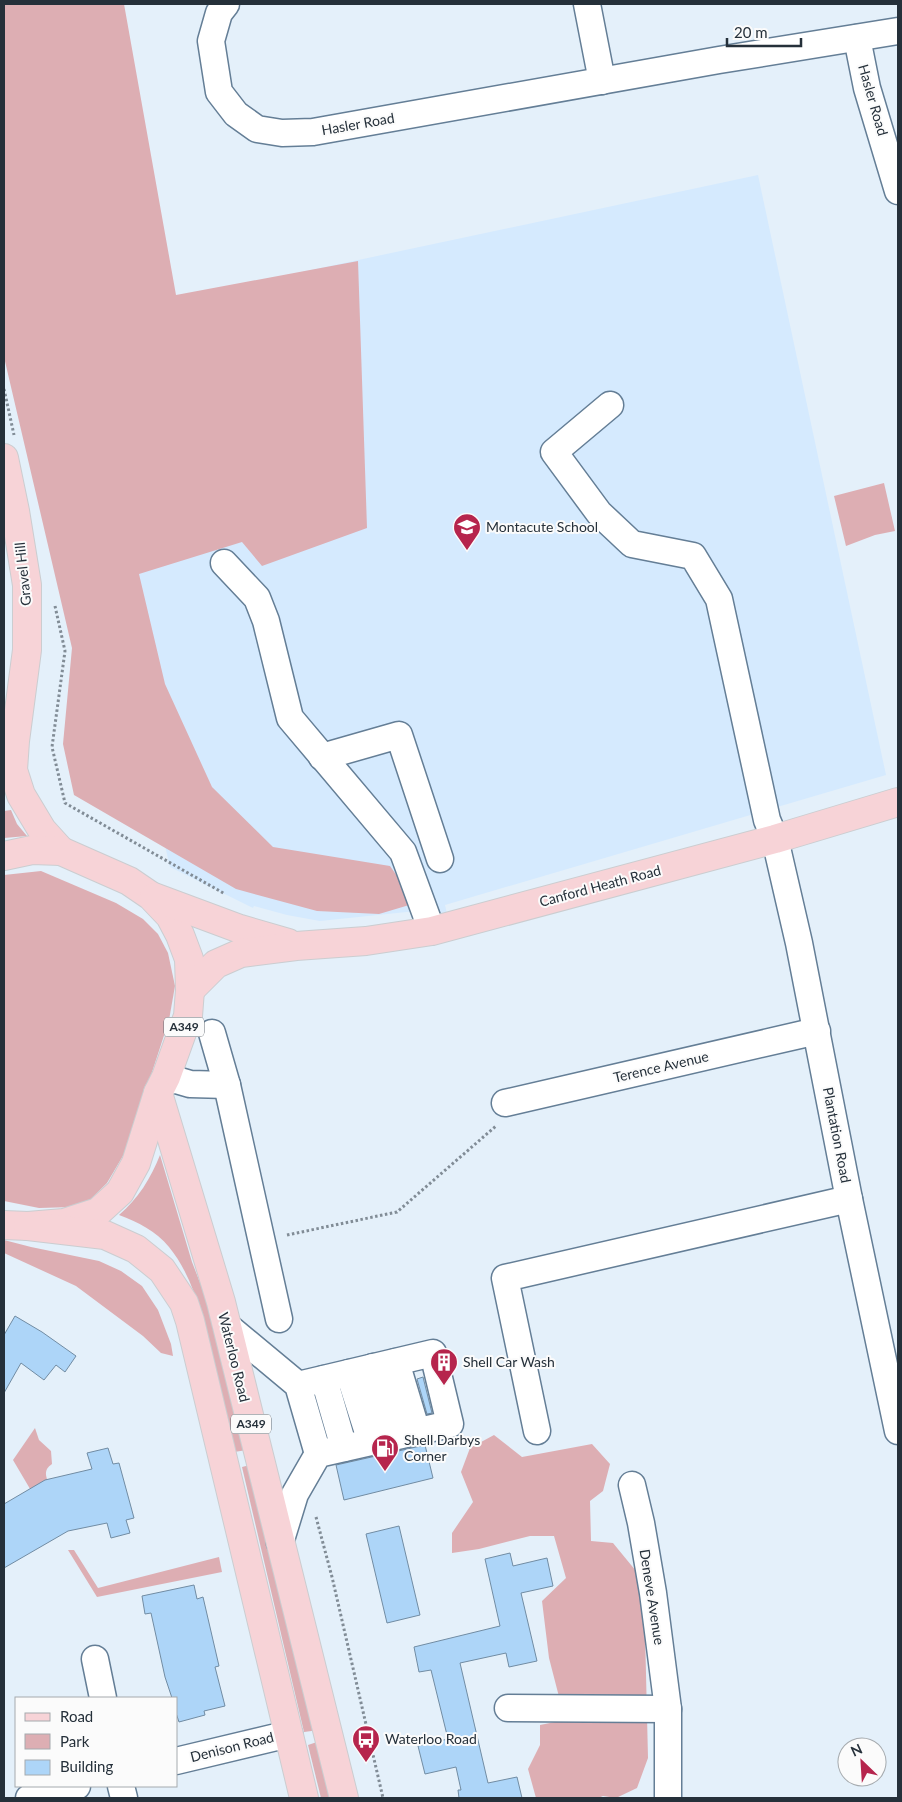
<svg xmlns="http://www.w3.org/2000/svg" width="902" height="1802" viewBox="0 0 902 1802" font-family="Lato,sans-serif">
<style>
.built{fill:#d5eafe}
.green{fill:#ddaeb3}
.building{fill:#add5f8;stroke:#718ca3}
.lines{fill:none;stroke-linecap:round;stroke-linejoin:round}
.minor-casing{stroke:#647e96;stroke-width:29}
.major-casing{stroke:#cbcdd0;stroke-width:30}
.path{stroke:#818c96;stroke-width:3;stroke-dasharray:2.5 2.5;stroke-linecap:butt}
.minor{stroke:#fff;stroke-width:26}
.major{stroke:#f7d3d7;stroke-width:28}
.labels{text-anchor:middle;stroke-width:4;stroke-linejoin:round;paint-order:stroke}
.shield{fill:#fbfbfb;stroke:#656d74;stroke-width:1}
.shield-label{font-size:12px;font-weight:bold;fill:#25303a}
.street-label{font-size:14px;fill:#25303a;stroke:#fbfbfb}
.poi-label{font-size:14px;fill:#25303a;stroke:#fbfbfb;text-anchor:start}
</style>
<rect width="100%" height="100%" fill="#e4f0fa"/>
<polygon class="built" points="758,175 886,775 445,905 447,914 416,911 320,921 287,915 254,906 253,908 170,867 43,327"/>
<g class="green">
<polygon points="4,4 124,4 176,295 358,261 367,528 262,566 242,542 139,574 165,684 212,787 273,847 390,866 416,903 379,914 317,911 236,889 74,795 63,744 72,648 4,357"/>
<polygon points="884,483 895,531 875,535 846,546 834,496"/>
<polygon points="11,810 17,824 27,836 4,838 4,811"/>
<polygon points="41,871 116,903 143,919 158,934 168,953 175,986 169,1020 127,1149 107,1183 91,1199 73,1207 39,1208 4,1201 4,875"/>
<path d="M 160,1155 L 192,1262 L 209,1306 L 247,1450 L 234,1452 C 227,1421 220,1391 212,1360 C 203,1321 195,1279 169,1247 C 156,1231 138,1222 119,1215 C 138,1199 151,1178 160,1155 Z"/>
<polygon points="4,1240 31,1247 99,1261 121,1271 142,1286 158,1310 171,1344 173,1356 161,1353 143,1336 76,1286 4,1253"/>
<path d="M 35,1428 L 39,1440 L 51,1451 L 52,1464 C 43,1470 46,1476 49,1485 L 36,1499 L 13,1460 Z"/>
<polygon points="494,1435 522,1457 592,1444 610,1464 603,1491 590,1501 591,1541 613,1543 636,1571 645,1632 648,1758 637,1788 616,1798 603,1796 598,1798 536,1798 528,1769 540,1745 540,1725 565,1720 549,1658 542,1601 566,1578 554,1536 530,1536 479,1549 452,1553 452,1533 473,1502 461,1472 470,1448"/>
<polygon points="254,1464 319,1730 304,1732 242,1467"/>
<polygon points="68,1550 74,1550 98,1588 219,1557 222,1572 97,1597"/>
<polygon points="320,1741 330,1798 321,1798 308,1745"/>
</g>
<g class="building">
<polygon points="15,1316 42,1332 76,1356 65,1372 56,1365 44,1380 21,1363 4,1393 4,1335"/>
<polygon points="423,1377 432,1413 427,1414 417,1379"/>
<polygon points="425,1445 433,1478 344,1500 336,1465"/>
<polygon points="108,1448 113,1464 119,1463 134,1518 126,1520 130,1533 111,1538 107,1523 68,1531 4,1568 4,1504 45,1480 92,1469 87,1453"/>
<polygon points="399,1526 420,1615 387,1623 366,1534"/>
<polygon points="510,1553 513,1566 547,1558 553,1586 521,1593 537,1661 509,1667 506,1653 460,1663 488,1783 517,1777 522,1798 459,1798 458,1790 461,1790 456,1767 425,1774 418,1746 448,1739 431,1670 419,1672 414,1647 500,1626 485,1559"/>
<polygon points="194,1585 197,1599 203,1597 219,1666 215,1667 225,1706 204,1711 205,1715 179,1722 176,1713 176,1698 172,1698 165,1677 151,1613 145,1614 142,1596"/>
</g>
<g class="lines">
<g class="minor-casing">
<g id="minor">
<polyline points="226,4 219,13 211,41 219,92 236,114 257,129 282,133 313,132 719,60 898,31"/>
<polyline points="587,4 602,81"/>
<polyline points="857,38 867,88 898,191"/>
<polyline points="610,405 554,452 599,513 632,544 693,556 719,599 767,820 775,839 799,943 849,1199 898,1431"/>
<polyline points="224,563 257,598 266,621 290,718 403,852 432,931"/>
<polyline points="322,757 399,735 440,859"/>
<polyline points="212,1033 227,1085 279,1319"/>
<polyline points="166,1077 190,1084 227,1085"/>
<polyline points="505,1103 817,1031"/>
<polyline points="227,1326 298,1385 318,1454"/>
<polyline points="396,1362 417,1432"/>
<polyline points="373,1367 394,1436"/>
<polyline points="349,1373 371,1442"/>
<polyline points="324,1379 344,1448"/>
<polyline points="537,1431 505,1278 849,1199"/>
<polyline points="632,1485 641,1523 653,1593 668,1709 668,1798"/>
<polyline points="280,1543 295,1494 318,1454 450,1424 433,1353 298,1385"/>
<polyline points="95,1659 103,1698"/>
<polyline points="508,1708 668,1709"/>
<polyline points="176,1761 289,1734"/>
<polyline points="121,1786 124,1798"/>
<polyline points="29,1798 77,1786"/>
</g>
</g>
<g class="major-casing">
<g id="major">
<polyline points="4,458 15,511 27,585 27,650 15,741 13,770 21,795 42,830 61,851"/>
<polyline points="4,856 32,850 61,851 129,881 151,896 170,916 180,935 189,959 190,990 188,1016 166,1077 158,1093 136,1163 120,1192 98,1212 64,1223 28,1226 4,1225"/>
<polyline points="154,897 240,929 288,943"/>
<polyline points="190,990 216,964 241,953 296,946 366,941 432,931 775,839 898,802"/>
<polyline points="158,1093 221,1302 344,1798"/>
<polyline points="28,1226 105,1235 136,1249 162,1270 184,1303 190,1321 304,1798"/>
</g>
</g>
<g class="path">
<polyline points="4,389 14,435"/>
<polyline points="55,606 65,651 52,747 65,803 225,894"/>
<polyline points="287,1235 397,1212 496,1126"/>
<polyline points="316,1517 332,1577 383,1798"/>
</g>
<use href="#minor" class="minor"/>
<use href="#major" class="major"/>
</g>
<defs>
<g id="school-pin" transform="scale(1.4375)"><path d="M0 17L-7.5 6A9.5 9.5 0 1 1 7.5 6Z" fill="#b6254d" stroke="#fbfbfb"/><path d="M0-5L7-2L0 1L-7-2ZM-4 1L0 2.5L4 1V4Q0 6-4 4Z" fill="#fff"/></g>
<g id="building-pin" transform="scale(1.4375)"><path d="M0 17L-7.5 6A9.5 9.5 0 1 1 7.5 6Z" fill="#b6254d" stroke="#fbfbfb"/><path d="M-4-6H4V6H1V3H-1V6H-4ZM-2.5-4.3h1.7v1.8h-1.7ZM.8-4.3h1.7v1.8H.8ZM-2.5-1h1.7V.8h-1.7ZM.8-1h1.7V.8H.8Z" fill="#fff"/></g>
<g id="fuel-pin" transform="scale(1.4375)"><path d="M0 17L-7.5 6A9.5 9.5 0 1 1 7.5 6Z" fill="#b6254d" stroke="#fbfbfb"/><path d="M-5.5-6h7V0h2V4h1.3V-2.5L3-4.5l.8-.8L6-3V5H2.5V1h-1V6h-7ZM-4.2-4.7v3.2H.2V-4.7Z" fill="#fff"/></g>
<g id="bus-pin" transform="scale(1.4375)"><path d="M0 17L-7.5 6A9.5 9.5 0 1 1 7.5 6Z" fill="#b6254d" stroke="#fbfbfb"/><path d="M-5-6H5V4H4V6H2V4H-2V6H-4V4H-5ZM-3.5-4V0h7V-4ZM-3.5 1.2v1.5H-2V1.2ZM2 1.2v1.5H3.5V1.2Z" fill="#fff"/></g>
</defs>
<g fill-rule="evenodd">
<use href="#school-pin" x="467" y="527"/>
<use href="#building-pin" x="444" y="1362"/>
<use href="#fuel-pin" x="385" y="1448"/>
<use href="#bus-pin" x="366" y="1739"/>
</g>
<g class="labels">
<g class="shield">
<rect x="164" y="1017.5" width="40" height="19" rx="4"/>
<rect x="231" y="1414.5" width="40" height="19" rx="4"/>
</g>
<g class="shield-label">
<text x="184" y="1031">A349</text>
<text x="251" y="1428">A349</text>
</g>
<g class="street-label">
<text transform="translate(873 100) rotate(74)" y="5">Hasler Road</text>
<text transform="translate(358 124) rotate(-10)" y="5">Hasler Road</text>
<text transform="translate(23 574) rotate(-96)" y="5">Gravel Hill</text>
<text transform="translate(600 886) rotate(-15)" y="5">Canford Heath Road</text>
<text transform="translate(661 1067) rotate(-13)" y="5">Terence Avenue</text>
<text transform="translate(837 1135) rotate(79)" y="5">Plantation Road</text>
<text transform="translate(234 1357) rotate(76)" y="5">Waterloo Road</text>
<text transform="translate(652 1597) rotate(81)" y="5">Deneve Avenue</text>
<text transform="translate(232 1747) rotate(-14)" y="5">Denison Road</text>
</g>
<g class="poi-label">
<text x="486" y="532">Montacute School</text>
<text x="463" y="1367">Shell Car Wash</text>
<text x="404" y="1445">Shell Darbys<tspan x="404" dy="16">Corner</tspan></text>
<text x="385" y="1744">Waterloo Road</text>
</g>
</g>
<rect width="902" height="1802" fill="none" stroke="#25303a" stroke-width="10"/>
<rect x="15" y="1697" width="162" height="90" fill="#fbfbfb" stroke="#a5aaae"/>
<rect x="25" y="1713" width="25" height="8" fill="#f7d3d7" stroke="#a5aaae"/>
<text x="60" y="1722" font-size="15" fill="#25303a">Road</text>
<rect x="25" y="1734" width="25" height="15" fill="#ddaeb3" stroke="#a5aaae"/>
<text x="60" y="1747" font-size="15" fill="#25303a">Park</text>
<rect x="25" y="1760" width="25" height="15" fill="#add5f8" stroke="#a5aaae"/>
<text x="60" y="1772" font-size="15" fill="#25303a">Building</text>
<g transform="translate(862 1762) rotate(335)"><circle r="24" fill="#fbfbfb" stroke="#a5aaae"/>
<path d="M0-4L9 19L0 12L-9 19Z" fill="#b6254d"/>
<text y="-8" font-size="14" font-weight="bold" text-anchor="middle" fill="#25303a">N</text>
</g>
<path d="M727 38v8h74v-8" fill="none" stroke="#25303a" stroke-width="2.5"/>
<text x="734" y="38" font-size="15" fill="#25303a" stroke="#fbfbfb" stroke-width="4" paint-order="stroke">20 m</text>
</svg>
